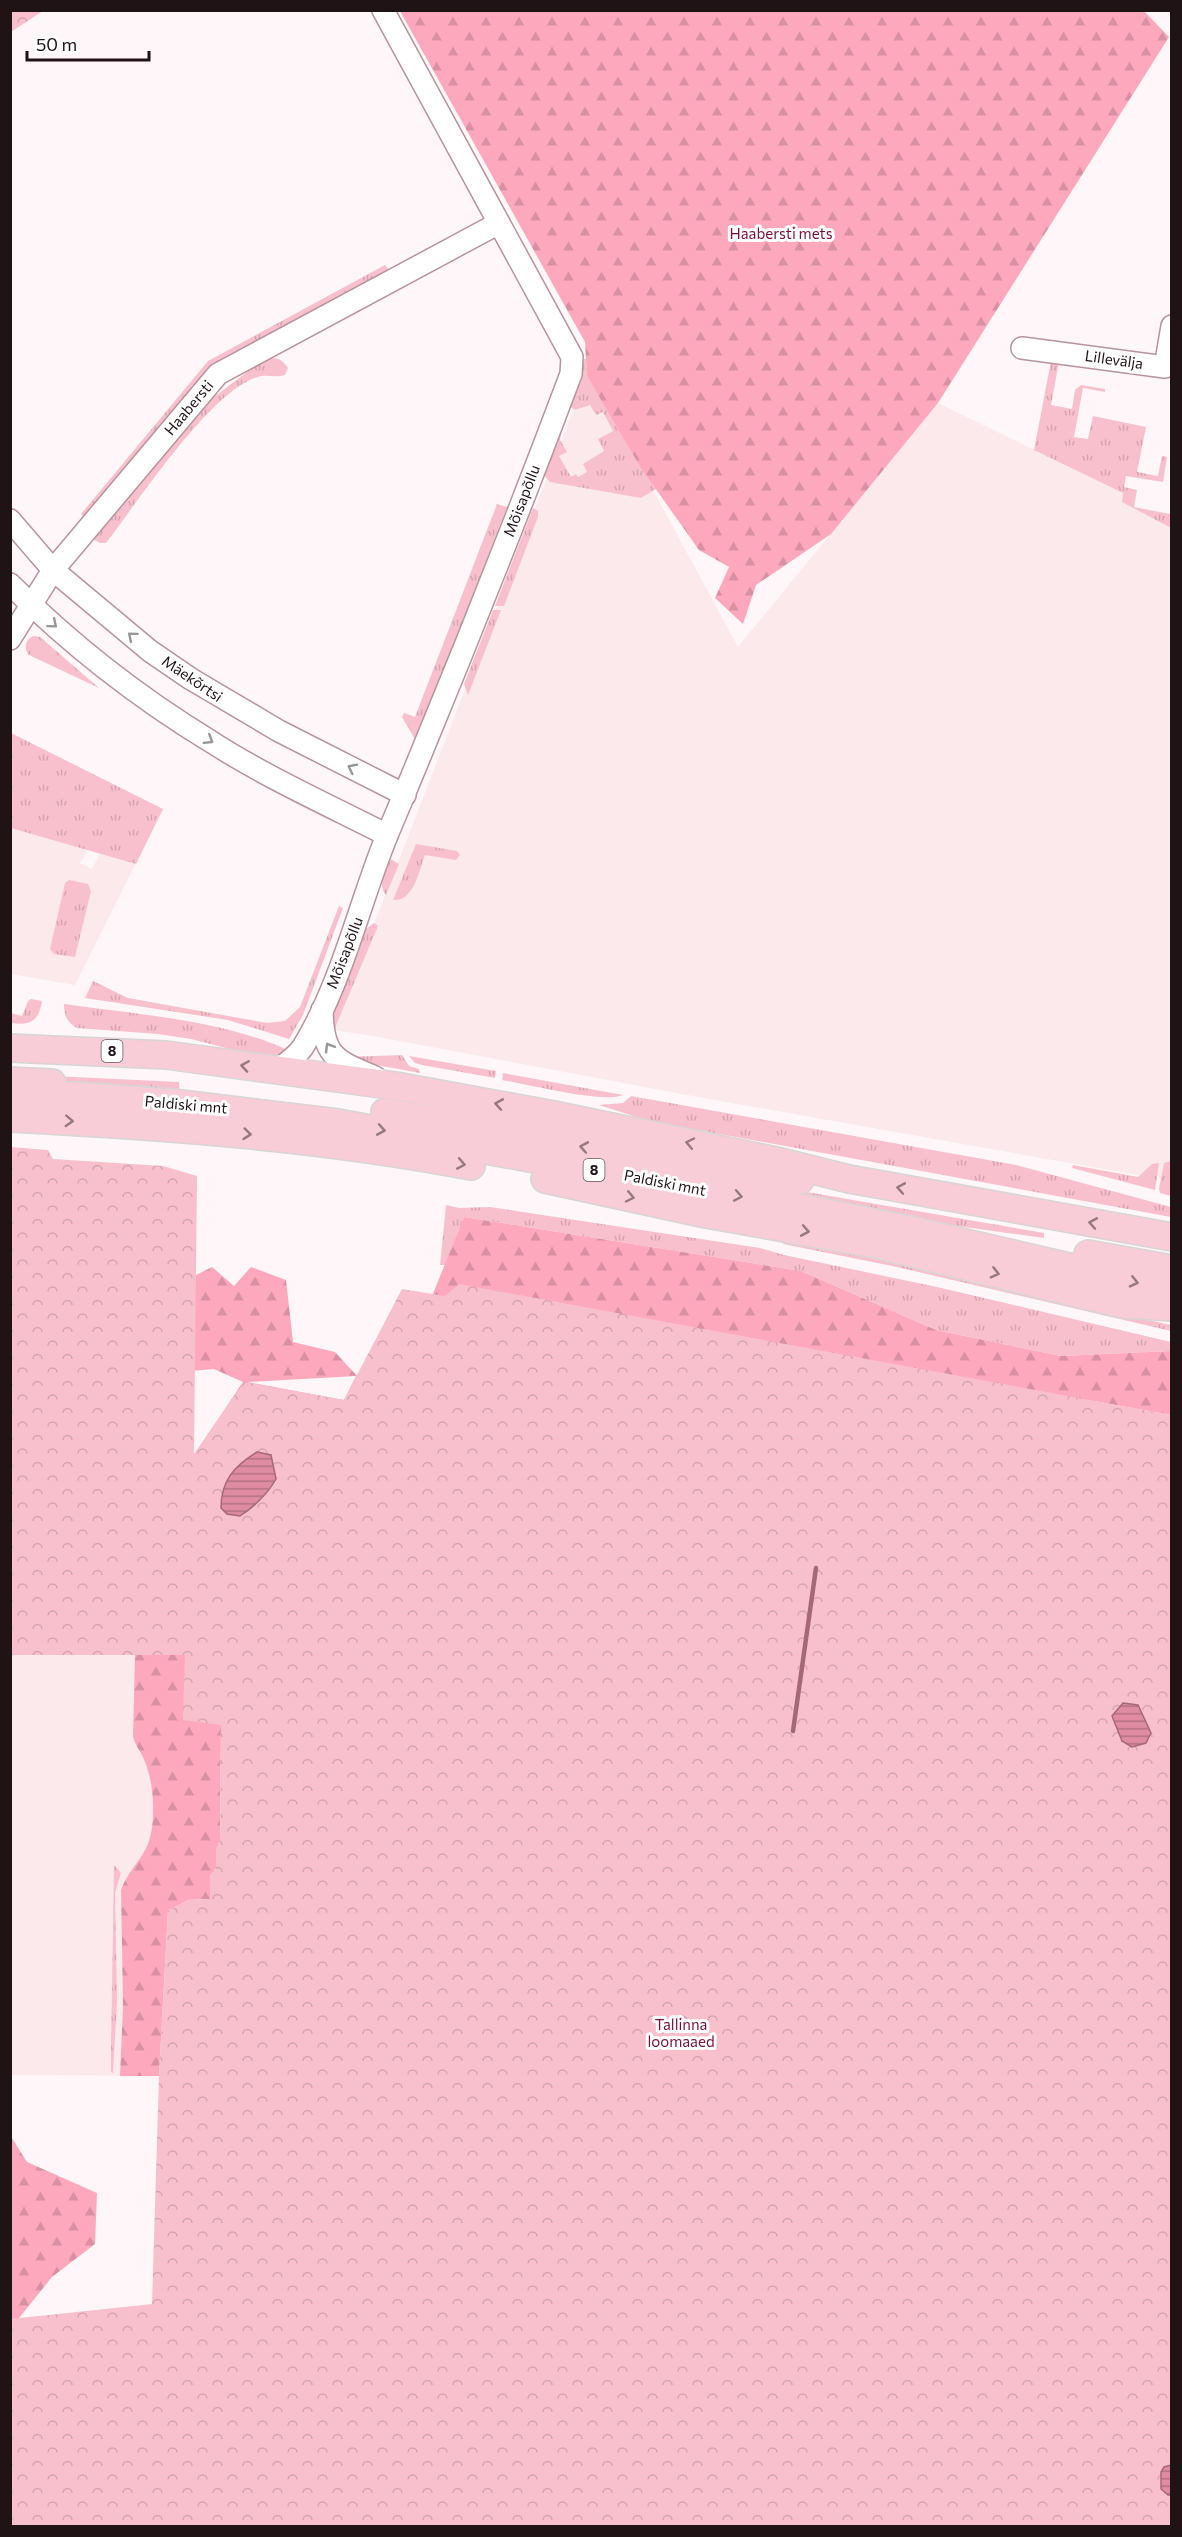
<svg xmlns="http://www.w3.org/2000/svg" width="1182" height="2537" viewBox="0 0 1182 2537" font-family="Commissioner,sans-serif">
<style>
.built{fill:#fbe9ec}
.grass{fill:url(#grass-tufts)}
.forest{fill:url(#forest-firs);fill-rule:evenodd}
.park{fill:url(#park-crowns)}
.water{fill:url(#water-rules);stroke:#a56878;stroke-width:1.5}
.lines{fill:none;stroke-linecap:round;stroke-linejoin:round}
.stream{stroke:#a56878;stroke-width:4.5}
.minor-casing{stroke:#b7949c;stroke-width:24}
.major-casing{stroke:#d7d5d5;stroke-width:30}
.minor{stroke:#fff;stroke-width:21}
.major{stroke:#f8cdd7;stroke-width:27}
.oneway{stroke:#9a9596}
.oneway2{stroke:#967980}
.labels{text-anchor:middle;stroke-width:6;stroke-linejoin:round;paint-order:stroke}
.shield{fill:#fff;stroke:#625a5c;stroke-width:1.5}
.shield-label{font-size:14px;font-weight:bold;fill:#1f1316}
.park-label{font-size:15px;fill:#751239;stroke:#fff}
.street-label{font-size:15px;fill:#1f1316;stroke:#fff}
</style>
<defs>
<pattern id="grass-tufts" width="24" height="20" patternUnits="userSpaceOnUse" patternTransform="scale(1.5)"><rect width="24" height="20" fill="#f8c0cd"/><path d="M3 7l-1-3M5 7V3M7 7l1-3M15 17l-1-3M17 17v-4M19 17l1-3" fill="none" stroke="#d4a4af"/></pattern>
<pattern id="forest-firs" width="22" height="20" patternUnits="userSpaceOnUse" patternTransform="scale(1.5)"><rect width="22" height="20" fill="#fea8be"/><path d="M5 1l3.5 6h-7zM16 11l3.5 6h-7z" fill="#d990a3"/></pattern>
<pattern id="park-crowns" width="20" height="18" patternUnits="userSpaceOnUse" patternTransform="scale(1.5)"><rect width="20" height="18" fill="#f8c0cd"/><path d="M2 6a3 3 0 1 1 6 0M12 15a3 3 0 1 1 6 0" fill="none" stroke="#d4a4af"/></pattern>
<pattern id="water-rules" width="6" height="5" patternUnits="userSpaceOnUse" patternTransform="scale(1.5)"><rect width="6" height="5" fill="#df8ca2"/><path d="M0 2.5h6" fill="none" stroke="#b47183"/></pattern>
</defs>
<rect width="100%" height="100%" fill="#fef6f8"/>
<g class="built">
<polygon points="595,389 641,468 738,647 938,403 1123,493 1123,502 1171,527 1171,1181 687,1095 368,1035 333,1030 575,406"/>
<polygon points="10,825 88,849 80,863 92,869 101,852 136,863 75,985 11,974"/>
<polygon points="11,1654 185,1655 159,2076 11,2075"/>
</g>
<g class="grass">
<polygon points="385,265 388,269 384,274 214,365 202,376 85,517 82,515 81,514 208,361"/>
<path d="M 267,357 C 278,358 282,359 288,368 L 285,375 C 276,378 267,374 258,377 C 211,390 138,502 106,543 L 100,543 L 91,538 L 210,400 Z"/>
<polygon points="584,359 586,359 587,376 656,489 641,498 550,482 542,473 562,427 560,440 567,452 559,456 571,477 576,474 578,477 587,472 583,464 604,451 598,439 613,431 603,412 596,415 590,405 575,410 567,404"/>
<polygon points="1051,361 1059,362 1051,405 1072,409 1075,390 1081,385 1105,389 1105,392 1083,388 1074,437 1088,439 1093,416 1146,427 1137,472 1158,476 1162,456 1167,457 1163,482 1126,476 1124,487 1137,490 1134,507 1170,514 1171,505 1171,528 1122,502 1123,493 1034,450"/>
<polygon points="497,504 507,507 416,741 402,717 404,713 415,717"/>
<polygon points="533,508 538,511 538,517 504,606 495,606"/>
<polygon points="493,610 501,610 468,695 464,684"/>
<path d="M 34,636 L 40,637 L 99,688 L 29,655 C 23,648 26,638 34,636 Z"/>
<polygon points="11,733 163,809 136,864 11,828"/>
<path d="M 416,844 L 457,851 L 460,855 L 456,860 L 425,855 C 419,870 414,902 393,900 Z"/>
<path d="M 391,859 L 399,864 L 386,895 C 377,884 386,871 391,859 Z"/>
<polygon points="69,880 88,884 91,891 75,957 54,954 50,949 65,883"/>
<polygon points="339,906 343,908 303,1015 289,1039 228,1020 85,998 93,981 128,998 267,1023 285,1021 300,1007"/>
<polygon points="374,923 378,926 332,1035 333,1006 363,931"/>
<path d="M 31,999 L 42,1001 C 39,1021 30,1026 11,1023 L 11,1013 L 22,1016 L 28,1001 Z"/>
<path d="M 64,1004 C 139,1015 221,1019 290,1051 L 282,1056 L 265,1058 L 191,1039 L 158,1034 L 77,1028 C 67,1022 64,1016 64,1004 Z"/>
<polygon points="402,1055 409,1066 419,1069 420,1073 355,1061 347,1057"/>
<polygon points="409,1056 496,1071 495,1078 422,1065 415,1063"/>
<path d="M 503,1073 L 623,1095 C 603,1104 527,1084 502,1080 Z"/>
<polygon points="11,1074 179,1082 180,1101"/>
<polygon points="631,1096 1016,1165 1171,1207 1171,1217 649,1121 599,1105 623,1103"/>
<polygon points="1171,1161 1172,1161 1171,1196 1160,1193 1159,1189 1164,1163"/>
<polygon points="1159,1163 1155,1190 1072,1168 1073,1165 1138,1177 1152,1164"/>
<polygon points="714,1176 1044,1233 1044,1238 886,1216"/>
<polygon points="446,1205 459,1208 490,1207 760,1248 784,1255 937,1287 1171,1342 1171,1351 1061,1356 936,1330 801,1271 464,1217 445,1265 440,1265"/>
<polygon points="785,1239 1171,1325 1171,1331 897,1267 783,1244"/>
<polygon points="114,1865 121,1873 115,1893 117,2001 113,2073 111,2072 111,2047"/>
</g>
<g class="forest">
<polygon points="1143,10 1169,37 938,403 831,534 756,585 743,624 715,598 729,567 699,550 641,468 587,376 585,342 400,11"/>
<path d="M 464,1217 L 801,1271 L 936,1330 L 1061,1356 L 1171,1351 L 1171,1415 L 1088,1400 L 221,1725 L 220,1842 L 216,1849 L 216,1868 L 210,1876 L 210,1899 L 188,1900 L 168,1911 L 159,2076 L 120,2076 L 123,2006 L 121,1890 C 127,1872 143,1859 149,1841 C 156,1819 154,1784 145,1762 C 142,1753 136,1747 133,1737 L 135,1654 L 148,1654 L 10,1428 L 194,1455 L 243,1382 L 214,1369 L 178,1372 L 178,1284 L 212,1267 L 234,1286 L 251,1267 L 286,1280 L 293,1342 L 335,1352 L 357,1376 L 369,1353 L 409,1353 ZM 356,1376 L 344,1400 L 247,1382 L 248,1382 Z"/>
<polygon points="10,2135 27,2162 97,2193 95,2244 52,2277 11,2328"/>
</g>
<g class="park">
<polygon points="11,10 43,10 43,11 11,32"/>
<polygon points="10,1147 48,1150 53,1159 163,1166 197,1176 194,1454 244,1382 344,1400 402,1289 445,1296 459,1284 1171,1415 1171,2526 11,2526 11,2319 152,2304 159,2076 168,1911 188,1900 210,1899 210,1876 216,1868 216,1849 220,1842 221,1725 183,1720 185,1655 11,1655"/>
</g>
<g class="water">
<path d="M 257,1452 L 271,1455 L 276,1479 C 267,1495 255,1506 240,1516 L 227,1514 L 221,1508 C 221,1481 234,1466 257,1452 Z"/>
<polygon points="1123,1703 1138,1705 1151,1733 1146,1743 1132,1747 1122,1741 1112,1716"/>
<polygon points="1171,2465 1171,2495 1168,2495 1161,2489 1161,2472 1164,2467"/>
</g>
<g class="lines">
<polyline class="stream" points="793,1731 816,1568"/>
<g class="minor-casing">
<g id="minor">
<polyline points="1022,348 1165,367 1172,326"/>
<polyline points="10,520 53,570 150,651 191,679 279,731 405,795"/>
<path d="M 10,584 C 70,644 138,697 210,741 C 266,777 328,805 387,835"/>
<polyline points="10,639 53,570 218,374 499,223"/>
<path d="M 322,1010 C 323,1057 335,1060 375,1077"/>
<path d="M 276,1071 C 286,1064 296,1057 303,1047 C 343,981 359,903 388,833 C 452,681 513,528 571,374 L 572,357 L 383,10"/>
</g>
</g>
<g class="major-casing">
<g id="major">
<polyline points="10,1048 166,1055 396,1086 554,1115 781,1162 849,1179 1172,1237"/>
<polyline points="10,1081 52,1083"/>
<polyline points="10,1102 35,1097 76,1096 173,1103 338,1123 797,1207 914,1231 1172,1291"/>
<polyline points="385,1112 778,1180 800,1180"/>
<path d="M 10,1118 C 165,1126 319,1137 471,1166"/>
<polyline points="545,1179 706,1214 875,1244 1122,1304 1172,1307"/>
<polyline points="1088,1254 1172,1269"/>
</g>
</g>
<use href="#minor" class="minor"/>
<use href="#major" class="major"/>
</g>
<defs><path id="oneway-chevron" d="M-2-3.5L2.5 0L-2 3.5" fill="none" stroke-width="1.6" stroke-linecap="round" stroke-linejoin="round" transform="scale(1.5)"/></defs>
<g class="oneway">
<use href="#oneway-chevron" transform="translate(53 624) rotate(40)"/>
<use href="#oneway-chevron" transform="translate(132 636) rotate(-140)"/>
<use href="#oneway-chevron" transform="translate(209 740) rotate(32)"/>
<use href="#oneway-chevron" transform="translate(352 768) rotate(-153)"/>
<use href="#oneway-chevron" transform="translate(329 1047) rotate(-121)"/>
</g>
<g class="oneway2">
<use href="#oneway-chevron" transform="translate(245 1066) rotate(-171)"/>
<use href="#oneway-chevron" transform="translate(499 1104) rotate(-170)"/>
<use href="#oneway-chevron" transform="translate(69 1121) rotate(3)"/>
<use href="#oneway-chevron" transform="translate(381 1130) rotate(10)"/>
<use href="#oneway-chevron" transform="translate(247 1134) rotate(6)"/>
<use href="#oneway-chevron" transform="translate(690 1143) rotate(-168)"/>
<use href="#oneway-chevron" transform="translate(584 1147) rotate(-170)"/>
<use href="#oneway-chevron" transform="translate(461 1164) rotate(11)"/>
<use href="#oneway-chevron" transform="translate(901 1188) rotate(-170)"/>
<use href="#oneway-chevron" transform="translate(738 1196) rotate(11)"/>
<use href="#oneway-chevron" transform="translate(630 1197) rotate(12)"/>
<use href="#oneway-chevron" transform="translate(1093 1223) rotate(-170)"/>
<use href="#oneway-chevron" transform="translate(805 1231) rotate(10)"/>
<use href="#oneway-chevron" transform="translate(995 1273) rotate(14)"/>
<use href="#oneway-chevron" transform="translate(1134 1282) rotate(13)"/>
</g>
<g class="labels">
<g class="shield">
<rect x="101.5" y="1040" width="21" height="22" rx="4.5"/>
<rect x="583.5" y="1159" width="21" height="22" rx="4.5"/>
</g>
<g class="shield-label">
<text x="112" y="1056">8</text>
<text x="594" y="1175">8</text>
</g>
<g class="park-label">
<text x="781" y="239">Haabersti mets</text>
<text x="681" y="2030">Tallinna<tspan x="681" dy="17">loomaaed</tspan></text>
</g>
<g class="street-label">
<text transform="translate(1114 360) rotate(8)" y="5">Lillevälja</text>
<text transform="translate(189 408) rotate(-50)" y="5">Haabersti</text>
<text transform="translate(522 501) rotate(-69)" y="5">Mõisapõllu</text>
<text transform="translate(192 679) rotate(34)" y="5">Mäekõrtsi</text>
<text transform="translate(345 953) rotate(-69)" y="5">Mõisapõllu</text>
<text transform="translate(186 1105) rotate(5)" y="5">Paldiski mnt</text>
<text transform="translate(665 1183) rotate(11)" y="5">Paldiski mnt</text>
</g>
</g>
<rect width="1182" height="2537" fill="none" stroke="#1f1316" stroke-width="24"/>
<path d="M27 51v9h122v-9" fill="none" stroke="#1f1316" stroke-width="3"/>
<text x="36" y="51" font-size="18" fill="#1f1316" stroke="#ffffff" stroke-width="4.5" paint-order="stroke">50 m</text>
</svg>
